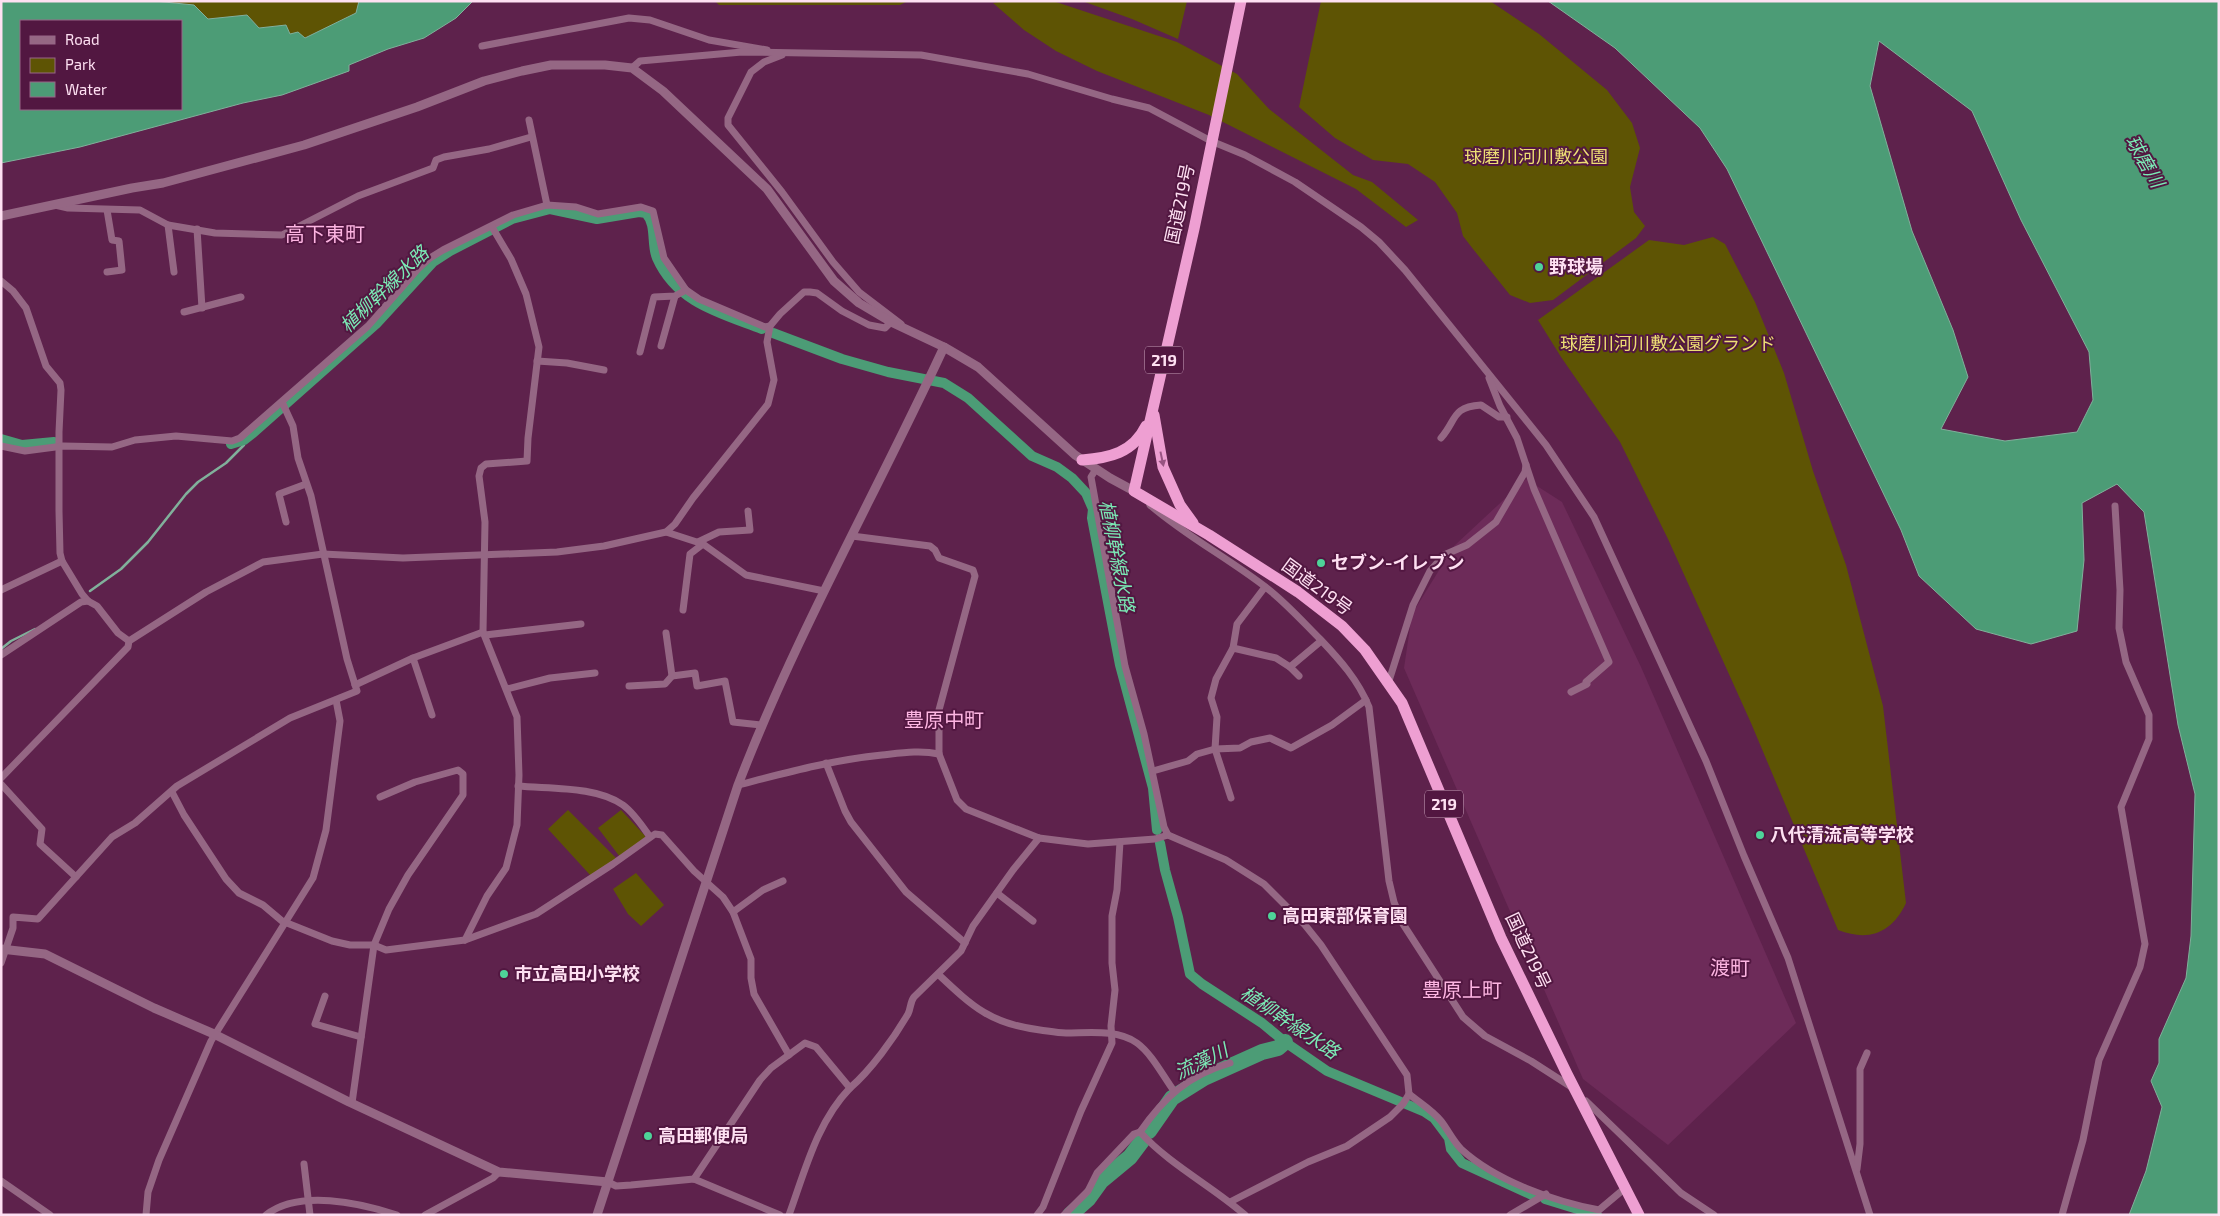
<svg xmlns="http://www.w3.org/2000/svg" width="2220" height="1216" viewBox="0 0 2220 1216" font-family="'Exo 2','Noto Sans JP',sans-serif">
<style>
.built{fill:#6d2b59}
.green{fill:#5e5404}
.water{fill:#4c9c76;stroke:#81b09b;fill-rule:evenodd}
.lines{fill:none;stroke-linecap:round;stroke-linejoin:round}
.stream{stroke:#81b09b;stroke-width:2.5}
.canal{stroke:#4c9c76;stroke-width:10}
.river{stroke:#4c9c76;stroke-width:16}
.minor{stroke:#956784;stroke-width:7}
.tertiary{stroke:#956784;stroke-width:9}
.trunk{stroke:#ee9fd2;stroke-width:11}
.oneway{fill:#985482}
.poi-dot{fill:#4ed399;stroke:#521741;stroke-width:2}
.labels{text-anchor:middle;stroke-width:4;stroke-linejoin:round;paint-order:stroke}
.shield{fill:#521741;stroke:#caa4bd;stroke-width:1}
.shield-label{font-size:16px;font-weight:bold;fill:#fee0f2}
.park-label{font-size:18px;fill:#edde74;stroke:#521741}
.street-label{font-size:18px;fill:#fee0f2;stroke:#521741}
.poi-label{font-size:18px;font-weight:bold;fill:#fee0f2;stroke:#521741;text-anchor:start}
.water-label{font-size:19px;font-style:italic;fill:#7beab5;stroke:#521741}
.quarter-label{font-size:20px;fill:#fdb5e2;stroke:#521741}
</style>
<rect width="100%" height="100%" fill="#5e224c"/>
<polygon class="built" points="1526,479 1562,502 1641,667 1796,1023 1668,1145 1583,1079 1404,668 1412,614 1454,546"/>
<g class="green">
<polygon points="359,1 356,13 305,38 290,34 286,25 259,28 247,15 208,19 194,5 154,2"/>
<polygon points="715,1 908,1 900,5 719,5"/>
<polygon points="1004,1 1053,1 1177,42 1237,74 1269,109 1353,175 1372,182 1418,220 1406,227 1356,189 1209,115 1097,71 1056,51 1024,30 993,3"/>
<polygon points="1082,1 1187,1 1178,39 1132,19"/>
<polygon points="1321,1 1490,1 1539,34 1607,90 1632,123 1640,148 1630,187 1634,212 1645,226 1636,238 1553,300 1530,303 1510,295 1473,249 1463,236 1457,213 1435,182 1408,164 1373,160 1335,138 1299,107"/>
<path d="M 1713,237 L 1725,244 L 1755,302 L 1784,373 L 1813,471 L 1846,565 L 1883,706 L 1906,903 C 1892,933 1869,942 1838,930 L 1751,723 L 1668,539 L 1620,442 L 1561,357 L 1538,320 L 1649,240 L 1684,245 Z"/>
<polygon points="568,810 617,859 591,876 548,829"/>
<polygon points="621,810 647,838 620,857 598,828"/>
<polygon points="636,873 664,905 641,926 628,914 613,889"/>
</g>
<g class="water">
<path d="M 1,1 L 154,1 L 194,5 L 208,19 L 247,15 L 259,28 L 286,25 L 290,34 L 298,32 L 305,38 L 356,13 L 359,1 L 473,1 L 456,18 L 424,38 L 388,49 L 349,65 L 349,71 L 282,95 L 243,103 L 80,147 L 1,163 ZM 21,21 L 181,21 L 181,109 L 21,109 Z"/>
<path d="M 1548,1 L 2219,1 L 2219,1215 L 2129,1215 L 2146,1171 L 2162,1107 L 2151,1081 L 2159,1063 L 2159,1039 L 2186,978 L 2191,936 L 2195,794 L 2178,725 L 2144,512 L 2117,484 L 2082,503 L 2084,560 L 2077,631 L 2031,644 L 1976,629 L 1919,576 L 1901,530 L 1727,169 L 1700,128 L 1615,48 ZM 1879,41 L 1972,111 L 2021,220 L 2089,352 L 2093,400 L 2077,432 L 2005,441 L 1941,429 L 1968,377 L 1953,330 L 1912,231 L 1870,86 Z"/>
</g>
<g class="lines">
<g class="stream">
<polyline points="90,591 121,569 148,542 186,494 198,482 226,463 244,445 244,440"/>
<polyline points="1,649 11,641 35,629"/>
</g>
<g class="canal">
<polyline points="773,333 842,359 888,372 944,383 968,398 1032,456 1057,467 1072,478 1086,493 1093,509 1092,518 1120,665 1153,788 1157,830"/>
<polyline points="1,439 22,445 54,442"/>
<path d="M 231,444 L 244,440 L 253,433 L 376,324 L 433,262 L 450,251 L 512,219 L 550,209 L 597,219 L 639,212 L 646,213 C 657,225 651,244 657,258 C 677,303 720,313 762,329"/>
<polyline points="1160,843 1165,870 1178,917 1190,974 1202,984 1262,1023 1285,1042 1327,1071 1425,1112 1434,1118 1449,1138 1451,1149 1462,1163 1532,1195"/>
<polyline points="1545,1199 1597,1215"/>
</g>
<g class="river">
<polyline points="1149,1131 1172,1098 1204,1078 1262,1052 1278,1048 1285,1042"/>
<polyline points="1070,1215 1088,1199 1101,1181 1130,1157 1142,1141"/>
</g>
<g class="minor">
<polyline points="482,46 629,18 650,20 709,40 767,50"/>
<polyline points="782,55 764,62 751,72 728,118 728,125 782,192 833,262 859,292 901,324"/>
<polyline points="632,68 640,61 742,52 921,55 1028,74 1112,99 1149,108 1211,141 1245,155 1295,182 1361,227 1379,242 1405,270 1546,445 1594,517 1706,761 1744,856 1788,958 1870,1215"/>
<polyline points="529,120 547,205"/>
<polyline points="55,205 68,208 140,210 168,225 215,233 282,235 358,196 433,168 436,160 444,157 489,149 531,137"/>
<polyline points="107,210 112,240 119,241 122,270 107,272"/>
<polyline points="168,225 174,272"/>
<polyline points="197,229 202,308"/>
<polyline points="1,281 13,291 26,308 46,366 60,383 61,390 59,432 59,511 60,553 62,561 82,594 88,601 97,606 118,633 129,641"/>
<polyline points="184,312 241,297"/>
<polyline points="661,346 675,296"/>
<polyline points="640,352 654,297 675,296 686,290"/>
<polyline points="537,361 567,363 604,370"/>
<polyline points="1489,378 1500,406 1517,438 1534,489 1609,662 1586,682 1587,684 1571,692"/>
<path d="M 1441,438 C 1457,420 1451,407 1481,405 L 1499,417 L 1507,417"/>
<polyline points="1,446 25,451 63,446 112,447 135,440 176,436 232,441 240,438 368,326 418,269 430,258 443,250 513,215 547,205 576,207 598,214 641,207 653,211 664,258 686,290 699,299 765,327 770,326 780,314 804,292 810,292 817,293 842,311 869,325 885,328 891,322"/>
<polyline points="1096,469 1091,477 1125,666 1144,734 1164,827 1168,835 1226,860 1264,884 1305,925 1321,945 1407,1075 1409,1094 1403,1104 1390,1117 1347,1146 1308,1162 1230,1202"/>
<path d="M 1150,505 C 1187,537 1230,559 1268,589 C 1287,604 1303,622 1320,639 C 1340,660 1358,680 1369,707 L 1389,881 L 1394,902 L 1403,924 L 1463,1017 L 1485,1036 L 1531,1061 L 1573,1088"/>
<polyline points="286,522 279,494 306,484"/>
<polyline points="666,532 703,544 746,575 824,591"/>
<polyline points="852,536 930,546 935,550 939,558 973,570 975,576 939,710 939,754 957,800 966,809 1039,838 1063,841 1088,844 1155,839 1168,835"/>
<polyline points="698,542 719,532 750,530 748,511"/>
<polyline points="1,590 62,561"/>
<polyline points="683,610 690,554 703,544"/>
<polyline points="666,633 672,676 695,673 697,686 725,681 733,722 761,725"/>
<polyline points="485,635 581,624"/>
<polyline points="1233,648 1276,658 1290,667"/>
<polyline points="1,655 81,602 88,601"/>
<polyline points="413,658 432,715"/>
<polyline points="1299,676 1290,667 1321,641"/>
<polyline points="1388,684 1413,605 1430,571 1444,555 1467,545 1496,522 1525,472 1526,465"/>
<polyline points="355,685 413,658 483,632"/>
<polyline points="629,686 665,684 672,676"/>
<polyline points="507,689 550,678 595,673"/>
<polyline points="826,763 845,811 851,822 906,892 965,943"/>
<polyline points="1153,771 1188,761 1197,754 1215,749 1240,748 1251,742 1270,738 1291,748 1332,725 1366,700"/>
<polyline points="1,778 128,647 129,641 206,592 263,562 323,554 403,558 557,552 604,546 666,532 675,524 693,498 768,404 774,380 767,342 770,326"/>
<polyline points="1,784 42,829 40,844 76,877"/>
<path d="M 738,785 C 785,773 832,760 882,755 C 901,753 920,750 939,754"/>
<path d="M 518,786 C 550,789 597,786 623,805 C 634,813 643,827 650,837"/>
<polyline points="172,792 184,815 226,879 239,893 263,905 282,921 332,941 350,945 374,945 386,950 465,940 536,914 613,864 655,834 662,835 694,871 723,897 733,912 751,959 751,978 754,994 789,1055"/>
<polyline points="1231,798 1215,749 1217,717 1211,698 1216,679 1233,648 1237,624 1265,587"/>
<polyline points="997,893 1033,921"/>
<polyline points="733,912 763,890 783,881"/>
<polyline points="465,940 487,896 506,868 517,825 519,775 517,717 483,632 485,522 479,476 481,468 486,464 527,461 528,438 539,347 526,294 511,259 492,227"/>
<polyline points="1,963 13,928 13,917 38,919 112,837 135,823 177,786 290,718 357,691 347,659 311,496 298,458 293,426 282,402"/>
<path d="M 939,975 C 973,1007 991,1024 1040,1030 C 1048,1031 1057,1033 1066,1033 C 1089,1033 1117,1029 1137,1043 C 1152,1054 1163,1076 1174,1091"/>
<polyline points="325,996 315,1024 361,1037"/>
<path d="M 1409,1094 C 1420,1103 1432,1110 1441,1121 C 1448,1130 1453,1141 1461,1149 C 1496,1181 1553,1201 1599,1210 L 1624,1189"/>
<polyline points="1586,1101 1681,1193 1714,1215"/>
<polyline points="352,1103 374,945 389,909 408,875 463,795 463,774 458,770 415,782 380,797"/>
<path d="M 1140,1132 C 1164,1097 1189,1075 1230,1063"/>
<polyline points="304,1164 310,1215"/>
<polyline points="1857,1169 1860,1144 1860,1069 1867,1053"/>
<path d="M 694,1179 L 760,1080 L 771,1068 L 805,1043 L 816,1047 L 850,1088 C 871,1070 894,1038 908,1014 C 911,1008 910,1002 914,997 L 961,951 L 973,926 L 1013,870 L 1039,838"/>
<polyline points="1,1181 50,1215"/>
<polyline points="608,1182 616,1186 631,1185 694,1179 780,1215"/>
<polyline points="146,1215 148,1192 159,1160 211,1041 313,878 326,830 340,721 336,700"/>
<path d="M 266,1215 C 299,1189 360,1203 397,1215"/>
<polyline points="425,1215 493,1178 499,1172"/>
<path d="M 789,1215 C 805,1171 817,1122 850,1088"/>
<polyline points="1037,1215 1043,1207 1081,1111 1112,1043 1111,1026 1115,990 1112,963 1112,916 1117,890 1120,842"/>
<path d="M 1064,1215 L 1088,1191 L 1097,1173 L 1134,1134 L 1140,1132 C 1170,1165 1212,1186 1245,1215"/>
<polyline points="1510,1215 1546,1194"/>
<polyline points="2062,1215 2083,1140 2099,1060 2140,967 2145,944 2121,807 2149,739 2149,715 2126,662 2119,628 2120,590 2115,506"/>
</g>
<g class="tertiary">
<polyline points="1,216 132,188 163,183 304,145 417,107 484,81 522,71 551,65 605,65 632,68 663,91 767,189 834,281 859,303 891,322 944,347 978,367 1075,455 1110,478 1134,491"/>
<polyline points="1,949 45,954 154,1008 214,1034 349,1102 499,1172 608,1182"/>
<path d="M 597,1215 L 738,785 C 796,634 876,494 944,347"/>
</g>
<g class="trunk">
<polyline points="1241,1 1194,229 1134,491 1209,535 1298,592 1342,626 1365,650 1402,703 1501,938 1567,1074 1639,1215"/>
<polyline points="1154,415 1163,467 1180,505 1193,523"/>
<path d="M 1082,460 C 1109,458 1133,453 1146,426"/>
</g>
</g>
<defs><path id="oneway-solid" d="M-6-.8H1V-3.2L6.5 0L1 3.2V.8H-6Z" transform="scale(1.25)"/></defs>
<use class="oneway" href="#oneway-solid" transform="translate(1162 459) rotate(78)"/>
<g class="poi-dot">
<circle cx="1539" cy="267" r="5"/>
<circle cx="1321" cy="563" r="5"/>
<circle cx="1760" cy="835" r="5"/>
<circle cx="1272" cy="916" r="5"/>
<circle cx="504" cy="974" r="5"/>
<circle cx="648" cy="1136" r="5"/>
</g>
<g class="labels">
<g class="shield">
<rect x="1145" y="346.5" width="38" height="27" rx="4"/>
<rect x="1425" y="790.5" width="38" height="27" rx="4"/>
</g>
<g class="shield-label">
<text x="1164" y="366">219</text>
<text x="1444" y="810">219</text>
</g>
<g class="park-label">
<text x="1536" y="163">球磨川河川敷公園</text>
<text x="1668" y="350">球磨川河川敷公園グランド</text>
</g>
<g class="street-label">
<text transform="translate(1180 204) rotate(-78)" y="6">国道219号</text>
<text transform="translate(1317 587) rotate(36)" y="6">国道219号</text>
<text transform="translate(1528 951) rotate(65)" y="6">国道219号</text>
</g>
<g class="poi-label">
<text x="1549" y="273">野球場</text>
<text x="1331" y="569">セブン-イレブン</text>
<text x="1770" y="841">八代清流高等学校</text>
<text x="1282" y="922">高田東部保育園</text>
<text x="514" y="980">市立高田小学校</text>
<text x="658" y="1142">高田郵便局</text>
</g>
<g class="water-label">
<text transform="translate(2145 161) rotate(60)" y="7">球磨川</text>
<text transform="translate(384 289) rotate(-44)" y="7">植柳幹線水路</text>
<text transform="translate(1117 556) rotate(79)" y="7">植柳幹線水路</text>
<text transform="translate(1290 1022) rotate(34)" y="7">植柳幹線水路</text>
<text transform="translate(1201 1061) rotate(-26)" y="7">流藻川</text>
</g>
<g class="quarter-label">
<text x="325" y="241">高下東町</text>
<text x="944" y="727">豊原中町</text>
<text x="1730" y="975">渡町</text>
<text x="1462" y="997">豊原上町</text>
</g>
</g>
<rect width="2220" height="1216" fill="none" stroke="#fee0f2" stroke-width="5"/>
<rect x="20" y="20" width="162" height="90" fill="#521741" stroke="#976788"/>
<rect x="30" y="36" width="25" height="8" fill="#956784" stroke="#976788"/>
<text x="65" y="45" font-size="15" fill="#fee0f2">Road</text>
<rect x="30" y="58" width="25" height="15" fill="#5e5404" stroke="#976788"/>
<text x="65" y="70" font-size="15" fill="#fee0f2">Park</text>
<rect x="30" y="82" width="25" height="15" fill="#4c9c76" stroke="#976788"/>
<text x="65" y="95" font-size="15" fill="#fee0f2">Water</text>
</svg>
